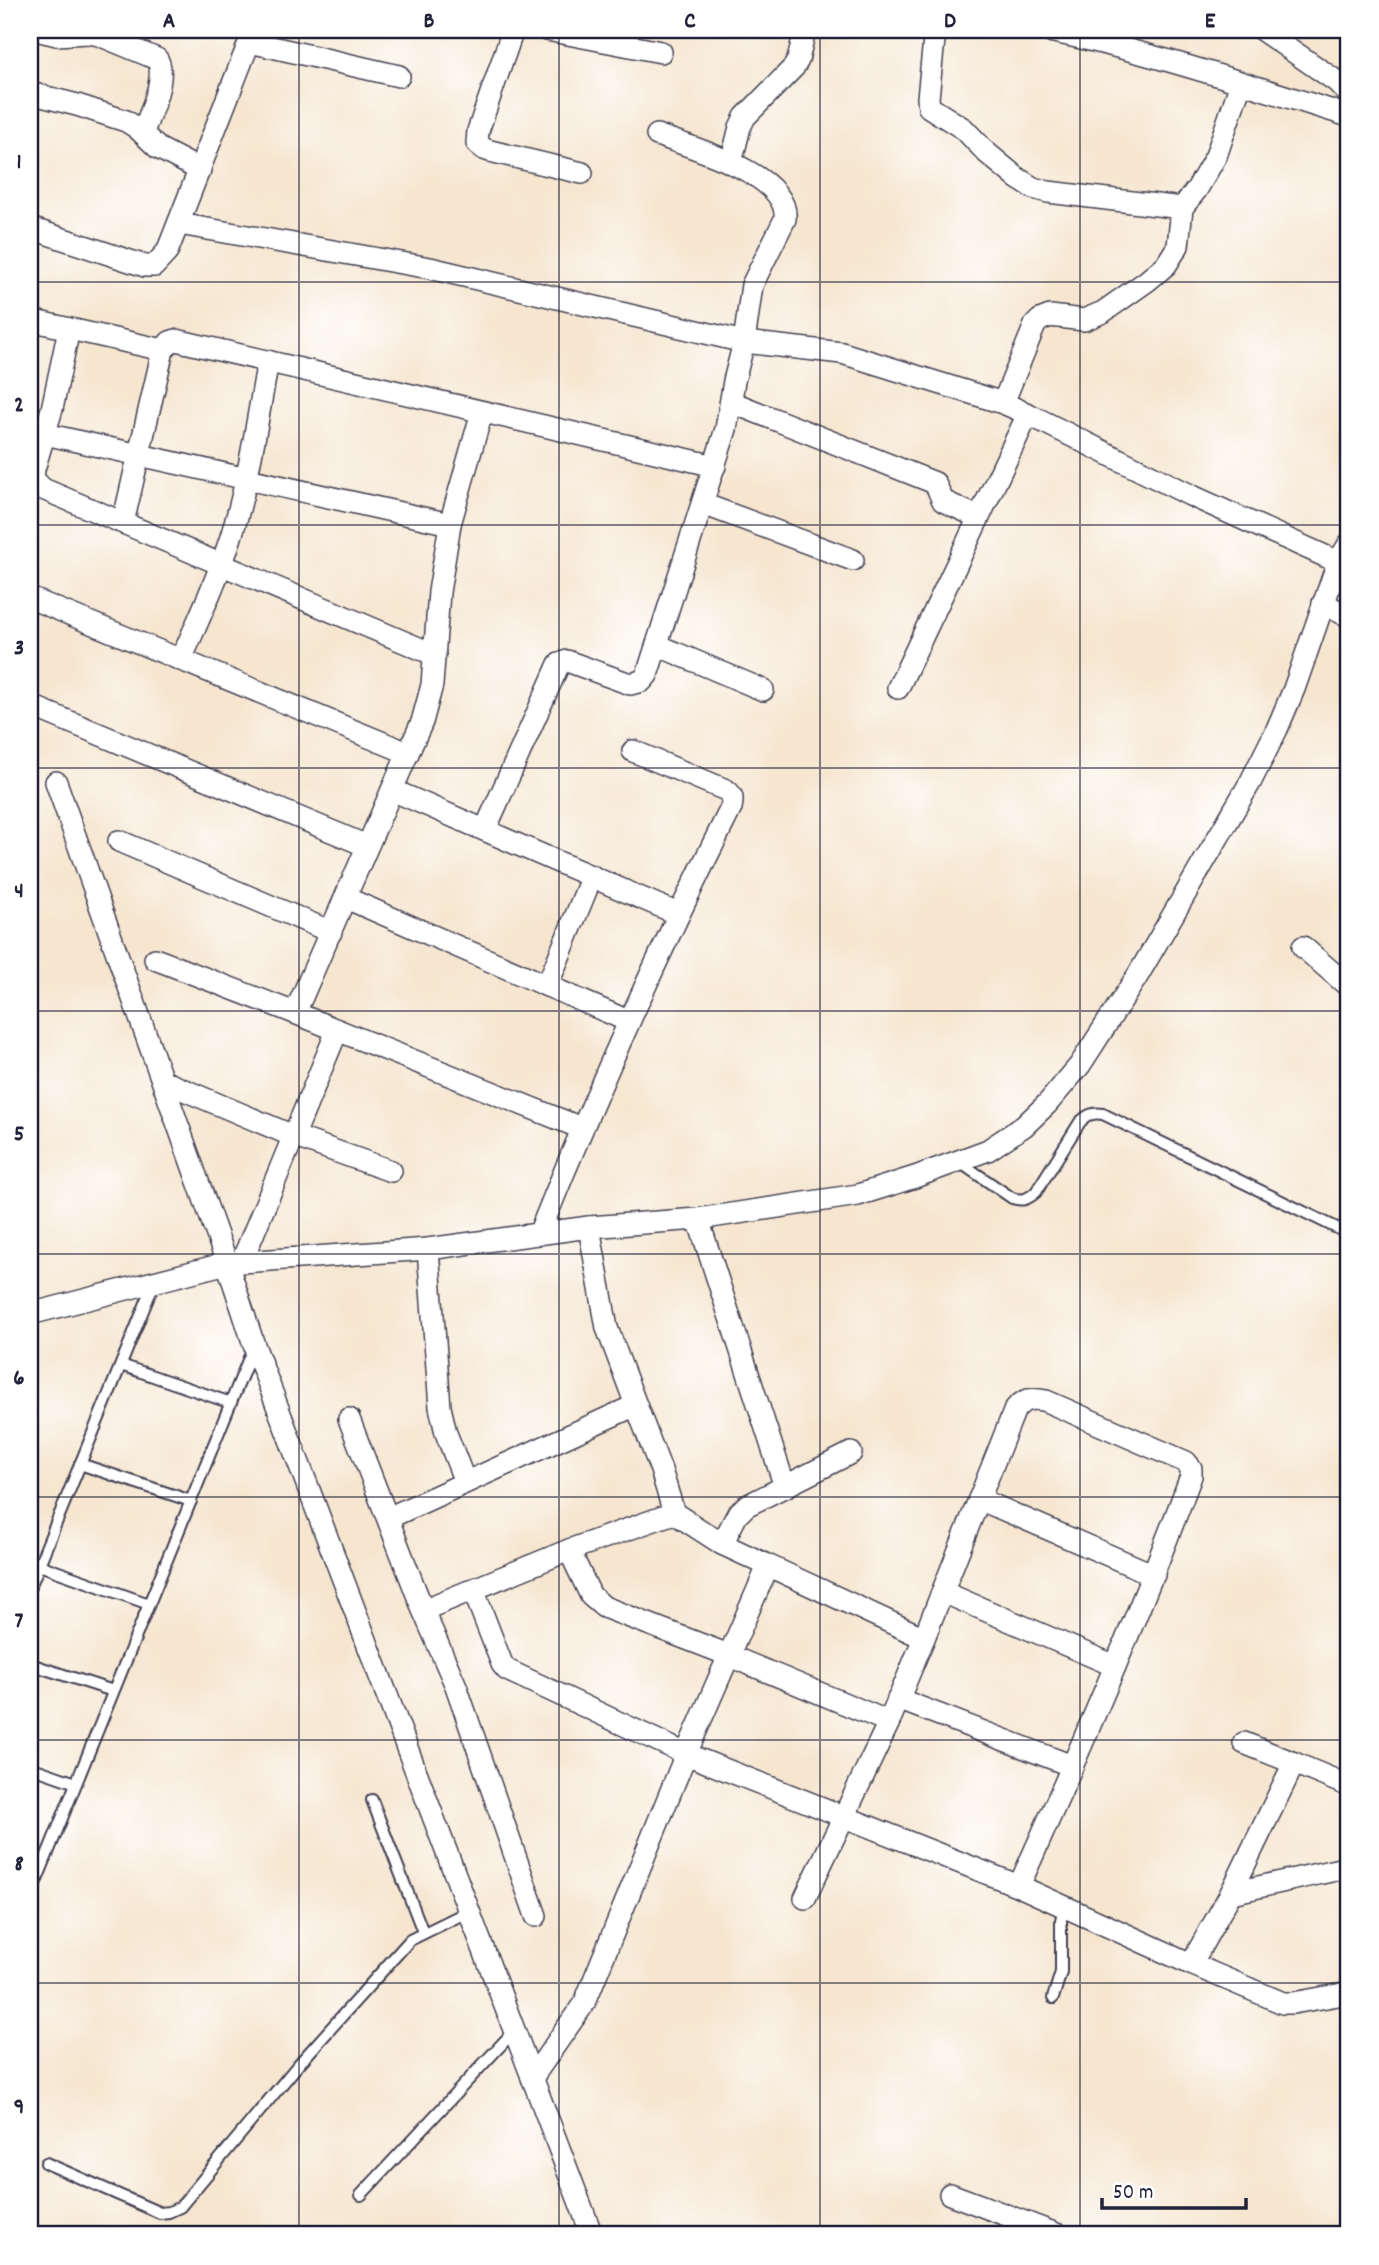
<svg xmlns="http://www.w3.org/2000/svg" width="1379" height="2265" viewBox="0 0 1379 2265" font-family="Dekko,sans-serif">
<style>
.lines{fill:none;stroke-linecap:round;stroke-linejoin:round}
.lane-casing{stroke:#423f51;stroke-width:14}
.street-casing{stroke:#423f51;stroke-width:24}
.lane{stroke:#fff;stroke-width:10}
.street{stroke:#fff;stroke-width:21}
.grid{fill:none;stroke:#22223b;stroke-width:2;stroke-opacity:0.55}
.neatline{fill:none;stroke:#22223b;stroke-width:2.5}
.grid-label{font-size:23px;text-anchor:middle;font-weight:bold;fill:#22223b}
</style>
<rect width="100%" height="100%" fill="#fff"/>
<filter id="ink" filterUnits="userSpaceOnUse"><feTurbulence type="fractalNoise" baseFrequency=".0143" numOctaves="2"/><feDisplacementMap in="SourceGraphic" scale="14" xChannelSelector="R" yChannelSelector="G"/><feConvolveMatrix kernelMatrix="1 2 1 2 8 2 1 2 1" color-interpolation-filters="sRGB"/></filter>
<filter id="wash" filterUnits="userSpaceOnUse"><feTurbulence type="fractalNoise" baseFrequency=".00686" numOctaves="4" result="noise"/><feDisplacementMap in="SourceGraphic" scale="28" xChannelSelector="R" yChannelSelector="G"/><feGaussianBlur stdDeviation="1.57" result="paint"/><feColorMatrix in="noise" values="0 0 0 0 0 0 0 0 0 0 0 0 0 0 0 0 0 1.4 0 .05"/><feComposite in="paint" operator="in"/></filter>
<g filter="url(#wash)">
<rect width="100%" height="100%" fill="#f6e6d0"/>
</g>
<g filter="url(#ink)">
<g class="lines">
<g class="lane-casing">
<g id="lane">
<path d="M 958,1161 L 1012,1198 C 1022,1201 1027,1200 1036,1192 L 1080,1122 C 1088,1115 1092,1112 1103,1114 L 1349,1234"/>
<polyline points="121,1365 231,1403"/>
<polyline points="80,1464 191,1501"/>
<polyline points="39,1565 149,1604"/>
<polyline points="30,1587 155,1281"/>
<polyline points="30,1664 113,1691"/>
<polyline points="30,1767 76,1783"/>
<polyline points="372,1800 423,1932"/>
<polyline points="30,1897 253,1348"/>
<polyline points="1053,1998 1061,1972 1061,1920 1064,1907"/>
<polyline points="46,2163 160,2213 169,2212 180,2207 298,2065 410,1940 469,1911"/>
<polyline points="361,2195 514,2031"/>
</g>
</g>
<g class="street-casing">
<g id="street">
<path d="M 36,30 L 57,35 L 87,33 L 99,35 L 157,59 C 168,77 149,114 143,133"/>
<polyline points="513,30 478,131 477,143 484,149 490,151 582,173"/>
<polyline points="547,30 661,52"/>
<polyline points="935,30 928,98 929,107 964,129 987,153 1017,178 1033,188 1048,192 1182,208"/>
<path d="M 1044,30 C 1148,51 1248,85 1349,116"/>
<polyline points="1262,30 1336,81 1349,94"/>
<polyline points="250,42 399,76"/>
<polyline points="30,93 77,105 126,121 137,128 158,148 200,170"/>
<polyline points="731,163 740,127 745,117 794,67 798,60 805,30"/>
<polyline points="179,224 430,268 744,342 842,353 1003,403 1028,414 1190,495 1338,562"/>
<polyline points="30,228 145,266 154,266 167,252 254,30"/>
<polyline points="30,320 163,350"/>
<polyline points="69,329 52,409 34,469 33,479 43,489 435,655"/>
<polyline points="731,402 935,483 943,501 978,517"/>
<polyline points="1003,403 1035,325 1040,320 1050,316 1084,320 1103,312 1147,281 1166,265 1178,246 1182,208 1197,189 1216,156 1241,83"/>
<polyline points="45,434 450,524"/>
<polyline points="703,504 853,560"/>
<polyline points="123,523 163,350 170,342 176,340 715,466"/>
<polyline points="30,598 408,753 295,1013 581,1128"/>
<polyline points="1323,603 1349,617"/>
<polyline points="657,645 763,690"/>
<path d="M 181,660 C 198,620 217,581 230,540 C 249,482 257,420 268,361"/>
<polyline points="898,688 1028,414"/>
<polyline points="30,707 39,709 367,846"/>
<polyline points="408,753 422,722 432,685 439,592 450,524 482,412"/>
<polyline points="56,782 227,1263 254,1345 592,2235"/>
<polyline points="392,790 678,914"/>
<path d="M 485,830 L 559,664 L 567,661 L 630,684 L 642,681 L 647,675 L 726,429 L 734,381 L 744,342 L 752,285 L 785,219 C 790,174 690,147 657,135"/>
<polyline points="119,841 331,932"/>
<polyline points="346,898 628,1021"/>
<polyline points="1303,947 1349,987"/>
<polyline points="155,959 295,1013"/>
<polyline points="547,986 592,876"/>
<polyline points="163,1081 293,1136 391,1171"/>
<polyline points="698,1219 785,1487"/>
<polyline points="589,1227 607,1328 636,1405"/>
<path d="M 539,1234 C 597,1089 661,947 731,808 C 733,799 733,795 726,790 L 633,751"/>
<polyline points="428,1249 440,1407 446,1433 465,1482"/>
<polyline points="242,1261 337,1031"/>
<polyline points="30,1314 227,1263 428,1249 589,1227 698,1219 858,1195 915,1177 988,1150 1024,1126 1047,1104 1080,1065 1138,975 1251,781 1277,729 1294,689 1338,562 1349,544"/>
<polyline points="349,1419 423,1610 456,1686 536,1916"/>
<polyline points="979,1499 1154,1575"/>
<polyline points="388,1518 636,1405 661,1470 674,1513 722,1544 924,1638 889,1722 805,1898"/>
<polyline points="722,1544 737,1515 746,1506 851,1453"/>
<polyline points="569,1550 591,1596 604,1607 718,1651 889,1722"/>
<polyline points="768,1566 686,1754 1019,1886 1191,1964 1283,2003 1293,2003 1349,1993"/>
<polyline points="473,1589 502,1664 507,1670 686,1754 585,2002 532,2078"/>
<polyline points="943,1592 1115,1666"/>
<polyline points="423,1610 569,1550 674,1513"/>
<path d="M 924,1638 L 1015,1409 C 1025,1398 1032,1398 1046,1401 L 1186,1462 L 1191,1468 L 1191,1476 C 1139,1615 1080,1751 1019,1886"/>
<polyline points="898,1699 1072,1766"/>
<polyline points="1244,1743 1294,1763"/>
<polyline points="1231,1893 1349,1867"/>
<polyline points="1191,1964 1231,1893 1294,1763 1349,1786"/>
<polyline points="950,2194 1059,2235"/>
</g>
</g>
<use href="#lane" class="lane"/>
<use href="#street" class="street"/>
</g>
</g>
<path class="grid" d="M 299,30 L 299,2235M 559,30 L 559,2235M 820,30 L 820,2235M 1080,30 L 1080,2235M 30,282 L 1349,282M 30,525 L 1349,525M 30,768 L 1349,768M 30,1011 L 1349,1011M 30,1254 L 1349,1254M 30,1497 L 1349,1497M 30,1740 L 1349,1740M 30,1983 L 1349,1983"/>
<rect width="1379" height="2265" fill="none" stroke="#fff" stroke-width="77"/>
<path d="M1102 2198v10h144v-10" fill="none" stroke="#22223b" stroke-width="3.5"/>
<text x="1113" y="2198" font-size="21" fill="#22223b" stroke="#ffffff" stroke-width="5" paint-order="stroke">50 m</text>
<rect x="38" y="38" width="1302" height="2188" class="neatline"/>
<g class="grid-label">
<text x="169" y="27">A</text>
<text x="429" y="27">B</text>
<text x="690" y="27">C</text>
<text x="950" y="27">D</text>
<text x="1210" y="27">E</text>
<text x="19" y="168">1</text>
<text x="19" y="411">2</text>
<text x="19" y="654">3</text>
<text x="19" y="897">4</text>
<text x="19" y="1140">5</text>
<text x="19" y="1384">6</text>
<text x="19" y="1627">7</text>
<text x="19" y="1870">8</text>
<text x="19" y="2113">9</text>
</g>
</svg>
